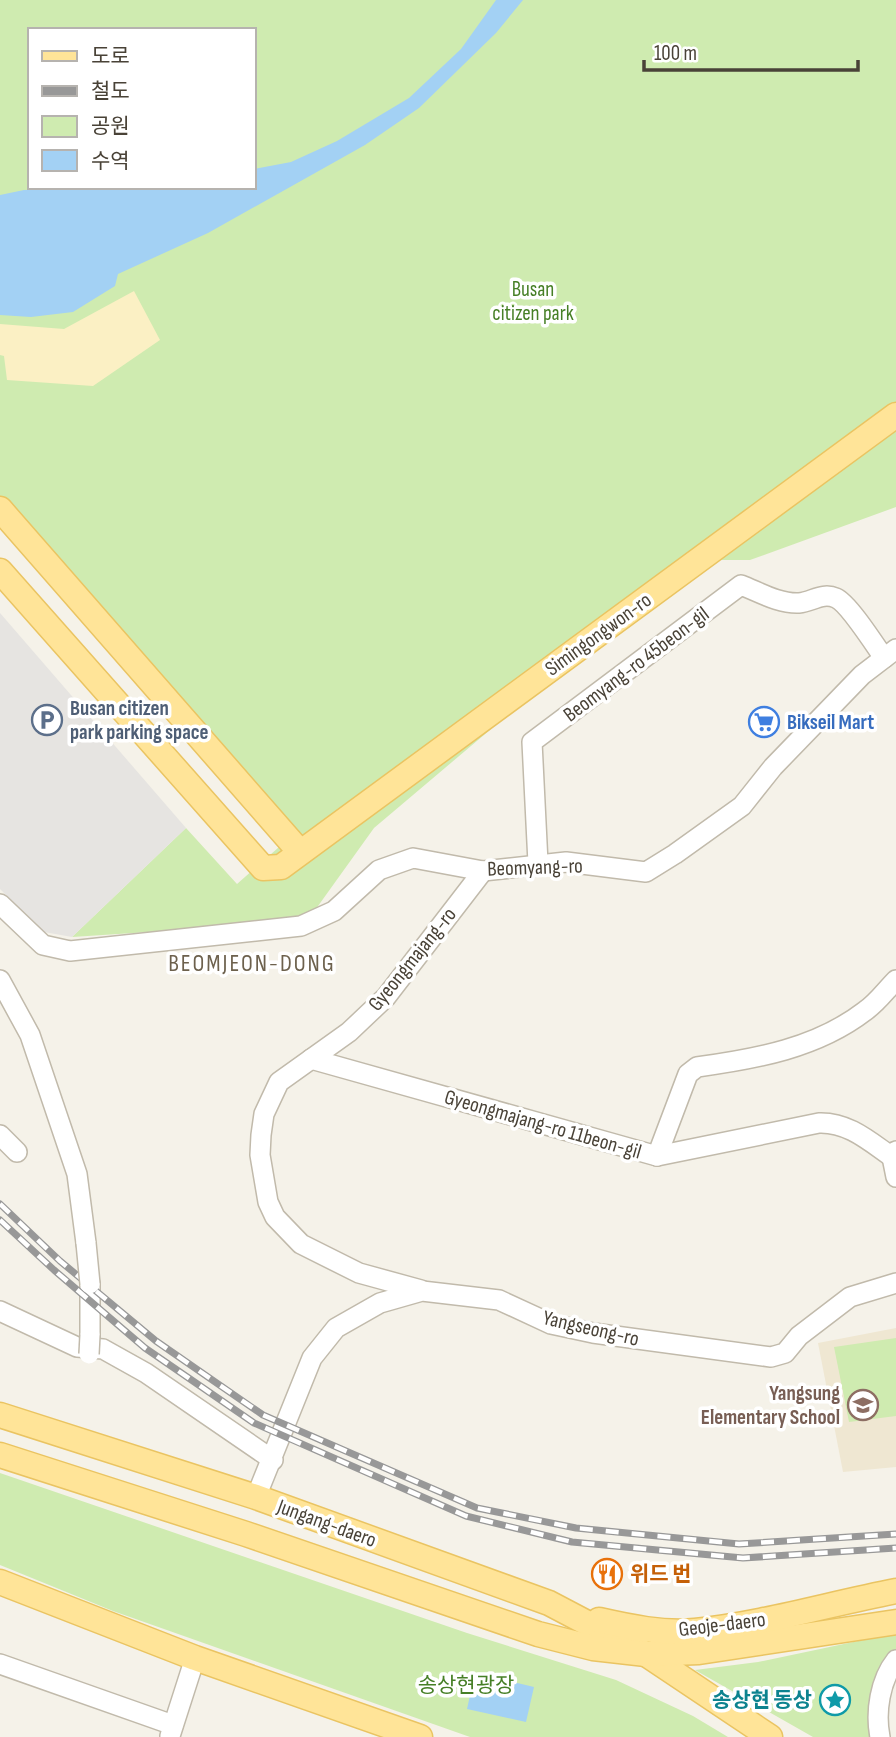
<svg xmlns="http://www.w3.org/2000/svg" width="896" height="1737" viewBox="0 0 896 1737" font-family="'Sofia Sans Condensed','Noto Sans KR',sans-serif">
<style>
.education{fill:#efe7d2}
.green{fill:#cfebb0;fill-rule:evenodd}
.sand{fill:#fbf0c4}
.parking{fill:#e6e4e1}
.water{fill:#a3d1f4}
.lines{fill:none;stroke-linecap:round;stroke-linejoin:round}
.minor-casing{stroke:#c1baab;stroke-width:22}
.major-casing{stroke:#eac462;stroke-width:27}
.minor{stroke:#fff;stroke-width:19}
.major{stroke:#ffe498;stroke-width:24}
.rail-casing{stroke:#989898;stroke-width:7}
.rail{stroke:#fff;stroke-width:4.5;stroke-dasharray:13;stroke-linecap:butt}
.minor-bridge-casing{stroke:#c1baab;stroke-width:22;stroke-linecap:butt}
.minor-bridge{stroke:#fff;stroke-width:19}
.labels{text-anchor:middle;stroke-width:7;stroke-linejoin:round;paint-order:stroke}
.park-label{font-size:21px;fill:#467f26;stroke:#fff}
.street-label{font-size:21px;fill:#494237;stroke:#fff}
.service-label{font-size:21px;font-weight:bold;fill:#4e5e75;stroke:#fff;text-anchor:start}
.shop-label{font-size:21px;font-weight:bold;fill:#366cbe;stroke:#fff;text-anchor:start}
.education-label{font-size:21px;font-weight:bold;fill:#785e54;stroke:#fff;text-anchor:end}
.food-label{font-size:21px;font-weight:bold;fill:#c56008;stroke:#fff;text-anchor:start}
.culture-label{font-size:21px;font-weight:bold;fill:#0d838f;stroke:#fff;text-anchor:end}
.quarter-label{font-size:24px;letter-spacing:2px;fill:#6d614d;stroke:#fff}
</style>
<rect width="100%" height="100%" fill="#f5f2e9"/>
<polygon class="education" points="896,1328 896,1467 843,1472 818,1343"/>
<g class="green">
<path d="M 0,0 L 896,0 L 896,507 L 750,560 L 689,560 L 587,626 L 575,658 L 374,828 L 313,913 L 241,926 L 72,937 L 186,828 L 237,884 L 295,833 L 285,825 L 0,496 ZM 30,30 L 254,30 L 254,187 L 30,187 Z"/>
<polygon points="896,1338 896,1416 849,1422 834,1347"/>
<polygon points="0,1473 467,1633 616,1680 693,1716 728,1737 470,1737 113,1611 0,1565"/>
<polygon points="896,1633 896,1651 869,1707 871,1737 813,1737 695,1670 758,1662"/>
</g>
<polygon class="sand" points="134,291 160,340 93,386 7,380 4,356 0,355 0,324 64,329"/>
<polygon class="parking" points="0,613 186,828 72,937 44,932 0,889"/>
<g class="water">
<polygon points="496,0 523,0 496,33 419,108 365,145 208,233 118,274 115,286 73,312 31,317 0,315 0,195 24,190 254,187 254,169 291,162 337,141 409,98 461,49"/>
<polygon points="475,1673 534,1687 526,1722 467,1709"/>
</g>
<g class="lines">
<g class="minor-casing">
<g id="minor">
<path d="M 538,863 L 532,742 L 741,585 C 759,592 779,604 799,603 C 812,602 822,592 836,598 C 848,603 875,645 884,658"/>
<polyline points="0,904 43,945 70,951 301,926 334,911 379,870 413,858 483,871 566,862 646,872 675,854 742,806 773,767 862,675 896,649"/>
<polyline points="0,980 30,1035 77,1174 86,1243"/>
<path d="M 311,1059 L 657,1156 L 819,1123 C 848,1122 869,1141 892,1157"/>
<polyline points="0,1135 17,1152"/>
<polyline points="896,1151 892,1157 896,1177"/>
<path d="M 657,1156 L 688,1074 L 697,1067 C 756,1059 817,1048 865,1011 C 877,1003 886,990 896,980"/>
<polyline points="421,1290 359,1273 301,1244 275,1217 268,1202 260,1155 261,1135 264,1114 279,1082 349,1032 386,997 483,871"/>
<polyline points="0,1311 77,1347 103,1349 146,1373 273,1460"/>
<polyline points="90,1335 90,1284"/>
<polyline points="256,1497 312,1358 336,1328 380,1303 422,1291 499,1300 551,1324 593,1333 771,1357 785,1353 799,1336 850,1297 896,1283"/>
<polyline points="0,1664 173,1725"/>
<polyline points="170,1736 195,1658"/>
<path d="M 880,1737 C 875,1712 880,1680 896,1660"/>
</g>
</g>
<g class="major-casing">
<g id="major">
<polyline points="0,509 300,852"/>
<polyline points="0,571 263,868 281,867 896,415"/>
<polyline points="0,1415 256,1497 549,1603 646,1654 770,1737"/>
<polyline points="0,1455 246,1534 538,1634 593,1648 646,1654 699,1652 896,1622"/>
<polyline points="0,1582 195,1658 420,1737"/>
<path d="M 599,1620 C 630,1627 663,1634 695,1631 C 763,1624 829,1604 896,1591"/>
</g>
</g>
<use href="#minor" class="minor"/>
<use href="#major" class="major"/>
<g class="rail-casing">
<g id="rail">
<polyline points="0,1204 60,1261 156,1341 263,1415 477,1508 576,1528 739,1544 896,1534"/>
<polyline points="0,1220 54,1270 145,1348 254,1423 466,1516 572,1542 743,1558 896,1548"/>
</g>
</g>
<use href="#rail" class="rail"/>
<g class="minor-bridge-casing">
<g id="minor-bridge">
<polyline points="86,1243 90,1284"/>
<polyline points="89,1354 90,1335"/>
</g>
</g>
<use href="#minor-bridge" class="minor-bridge"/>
</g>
<defs>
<g id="parking-ring" transform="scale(1.575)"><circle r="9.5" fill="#fff" stroke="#5c6f8a" stroke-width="1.5"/><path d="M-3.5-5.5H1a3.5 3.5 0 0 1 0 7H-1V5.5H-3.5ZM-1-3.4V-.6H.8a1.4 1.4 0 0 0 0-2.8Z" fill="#5c6f8a"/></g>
<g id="supermarket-ring" transform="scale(1.575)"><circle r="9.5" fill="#fff" stroke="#3f7fe0" stroke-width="1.5"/><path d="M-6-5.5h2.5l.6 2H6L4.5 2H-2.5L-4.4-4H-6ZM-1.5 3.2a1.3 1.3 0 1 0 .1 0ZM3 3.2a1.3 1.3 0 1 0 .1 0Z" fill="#3f7fe0"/></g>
<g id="school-ring" transform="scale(1.575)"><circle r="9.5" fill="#fff" stroke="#8d6e63" stroke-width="1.5"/><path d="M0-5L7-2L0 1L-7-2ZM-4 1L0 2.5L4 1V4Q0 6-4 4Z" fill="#8d6e63"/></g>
<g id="restaurant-ring" transform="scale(1.575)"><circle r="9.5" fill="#fff" stroke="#e8710a" stroke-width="1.5"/><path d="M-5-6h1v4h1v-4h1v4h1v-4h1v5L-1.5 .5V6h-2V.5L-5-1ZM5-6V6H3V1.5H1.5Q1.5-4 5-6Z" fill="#e8710a"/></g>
<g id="sight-ring" transform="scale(1.575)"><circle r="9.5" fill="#fff" stroke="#0f9aa8" stroke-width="1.5"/><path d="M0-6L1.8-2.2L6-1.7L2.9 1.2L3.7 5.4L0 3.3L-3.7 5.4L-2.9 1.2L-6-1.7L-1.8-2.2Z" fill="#0f9aa8"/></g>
</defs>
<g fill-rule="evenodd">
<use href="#parking-ring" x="47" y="720"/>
<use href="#supermarket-ring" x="764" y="722"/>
<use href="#school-ring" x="863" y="1405"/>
<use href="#restaurant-ring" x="607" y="1574"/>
<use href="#sight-ring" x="835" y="1700"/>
</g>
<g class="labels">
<g class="park-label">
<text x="533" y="296">Busan<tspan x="533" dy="24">citizen park</tspan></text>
<text x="466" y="1692">송상현광장</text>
</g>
<g class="street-label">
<text transform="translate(598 634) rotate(-36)" y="7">Simingongwon-ro</text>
<text transform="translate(636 664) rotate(-37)" y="7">Beomyang-ro 45beon-gil</text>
<text transform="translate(535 867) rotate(-2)" y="7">Beomyang-ro</text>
<text transform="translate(412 959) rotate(-51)" y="7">Gyeongmajang-ro</text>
<text transform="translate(543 1124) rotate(16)" y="7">Gyeongmajang-ro 11beon-gil</text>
<text transform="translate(591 1328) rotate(13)" y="7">Yangseong-ro</text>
<text transform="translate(327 1523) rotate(20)" y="7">Jungang-daero</text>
<text transform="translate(722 1624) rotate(-7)" y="7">Geoje-daero</text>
</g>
<g class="service-label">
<text x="70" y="715">Busan citizen<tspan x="70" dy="24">park parking space</tspan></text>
</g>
<g class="shop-label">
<text x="787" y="729">Bikseil Mart</text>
</g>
<g class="education-label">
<text x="840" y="1400">Yangsung<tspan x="840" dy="24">Elementary School</tspan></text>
</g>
<g class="food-label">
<text x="630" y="1581">위드 번</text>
</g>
<g class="culture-label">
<text x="812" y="1707">송상현 동상</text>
</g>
<g class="quarter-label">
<text x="252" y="971">BEOMJEON-DONG</text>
</g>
</g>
<rect x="28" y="28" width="228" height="161" fill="#ffffff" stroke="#b6b3af" stroke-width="2"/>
<rect x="42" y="51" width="35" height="10" fill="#ffe498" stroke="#b6b3af" stroke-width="2"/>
<text x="91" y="63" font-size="21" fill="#494237">도로</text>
<rect x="42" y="86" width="35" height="10" fill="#989898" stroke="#b6b3af" stroke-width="2"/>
<text x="91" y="98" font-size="21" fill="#494237">철도</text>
<rect x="42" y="116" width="35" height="21" fill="#cfebb0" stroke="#b6b3af" stroke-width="2"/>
<text x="91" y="133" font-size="21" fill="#494237">공원</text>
<rect x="42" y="150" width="35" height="21" fill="#a3d1f4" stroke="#b6b3af" stroke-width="2"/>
<text x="91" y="168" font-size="21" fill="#494237">수역</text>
<path d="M644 60v10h214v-10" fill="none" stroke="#494237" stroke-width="3.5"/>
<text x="654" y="60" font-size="21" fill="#494237" stroke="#ffffff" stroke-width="5" paint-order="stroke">100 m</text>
</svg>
